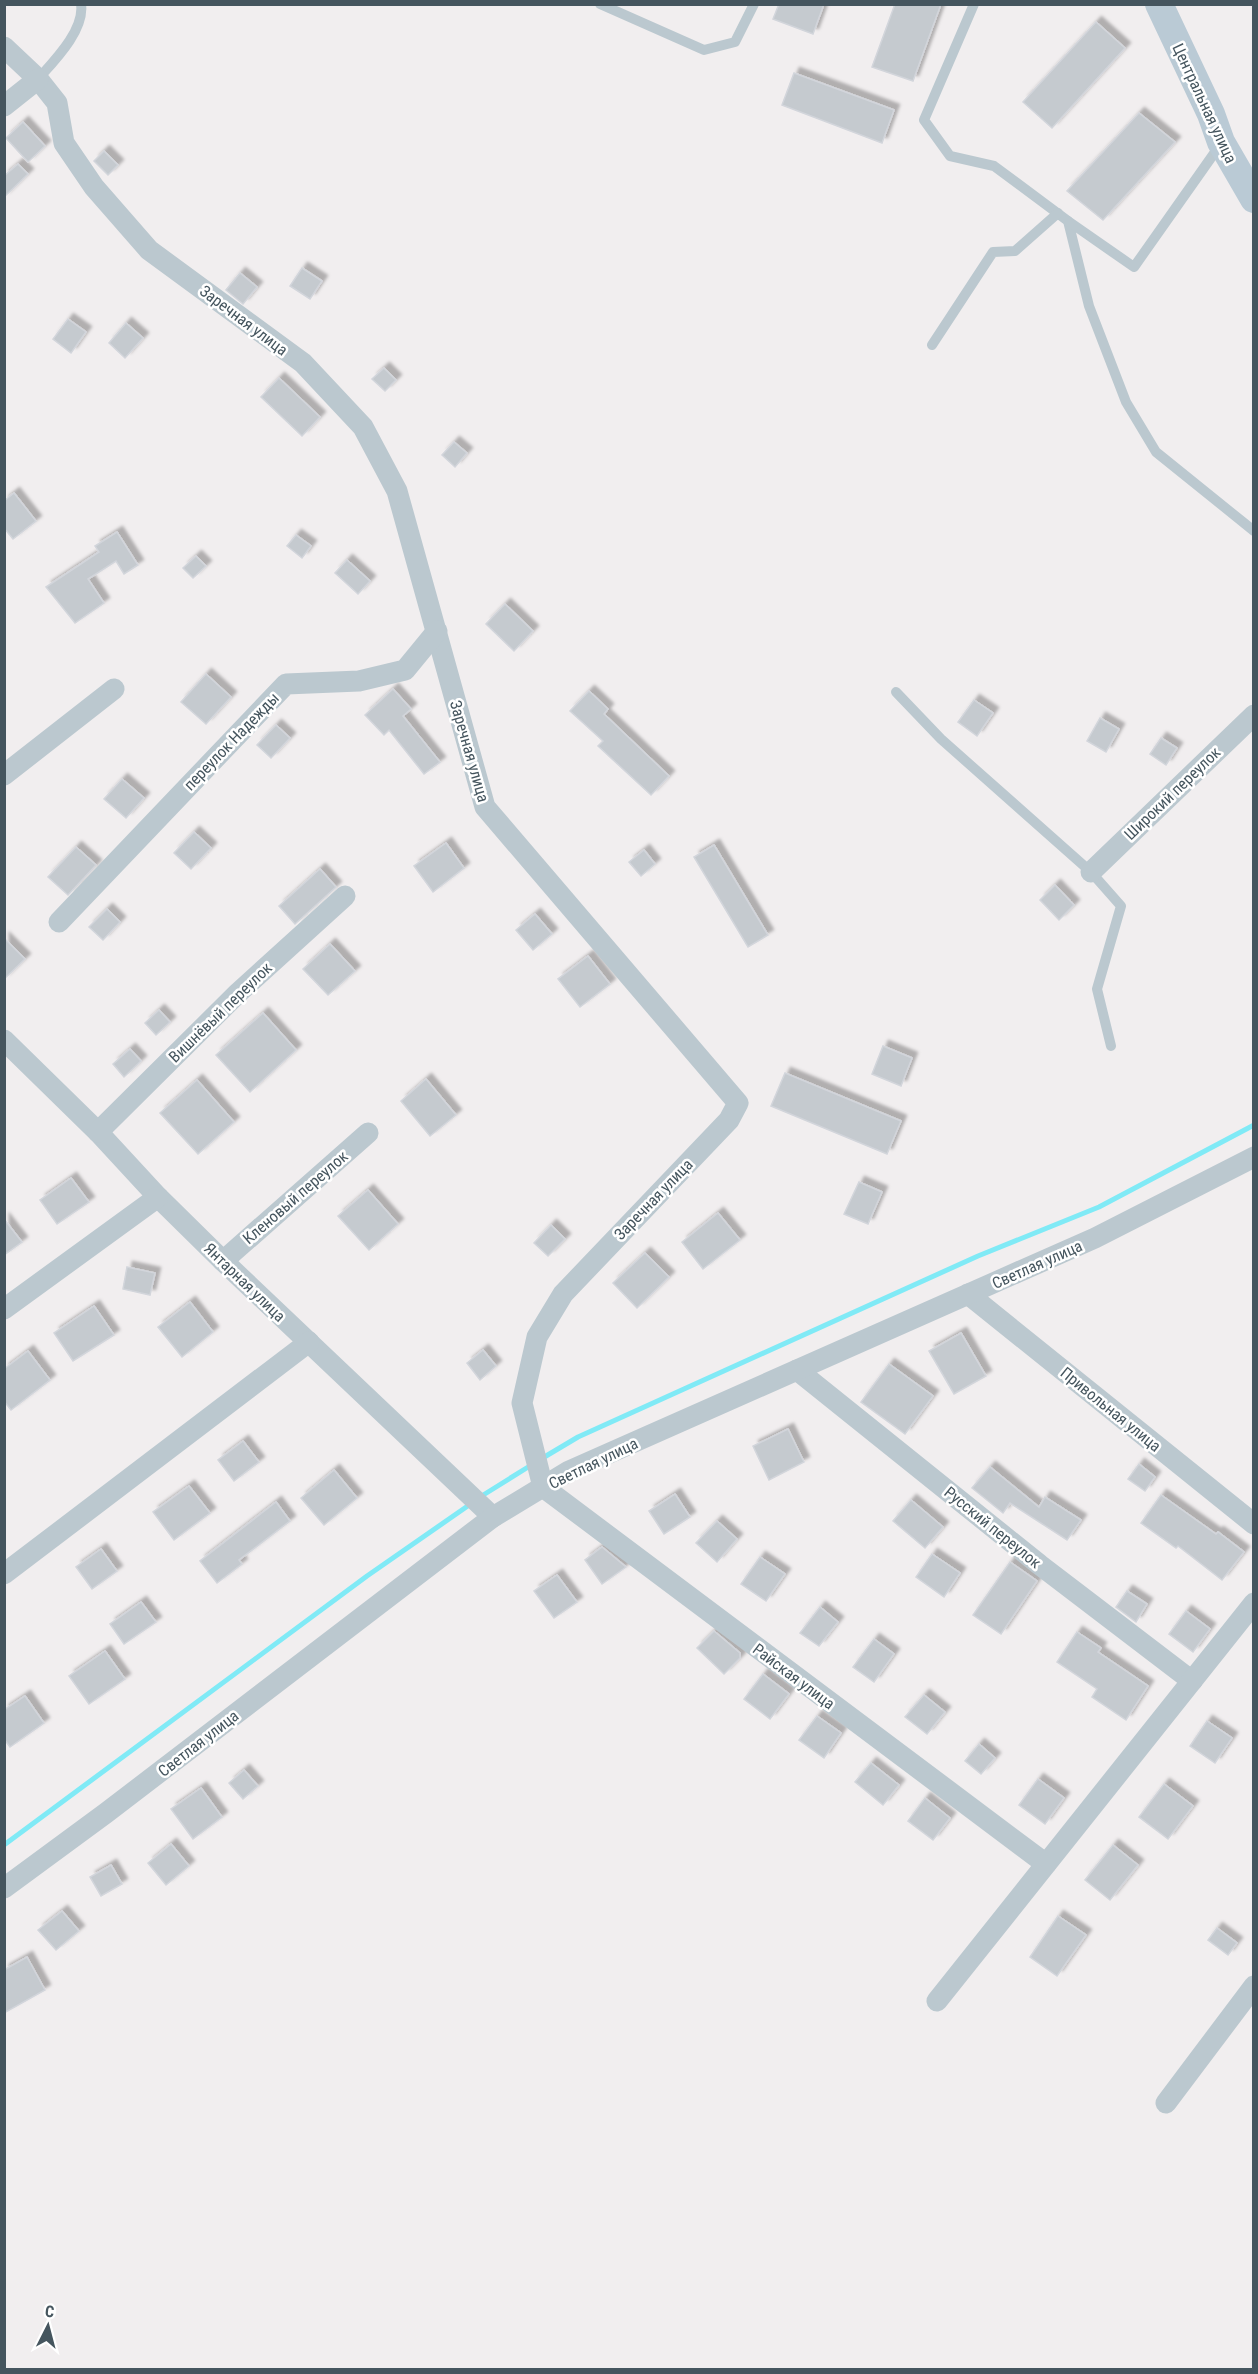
<svg xmlns="http://www.w3.org/2000/svg" width="1258" height="2374" viewBox="0 0 1258 2374" font-family="'Roboto Condensed',sans-serif">
<style>
.lines{fill:none;stroke-linecap:round;stroke-linejoin:round}
.stream{stroke:#80eaf6;stroke-width:5}
.building{fill:#c5cacf;stroke:#d2d5db;stroke-width:1.5;filter:url(#shadow)}
.lane{stroke:#bbc8cf;stroke-width:10}
.street{stroke:#bbc8cf;stroke-width:21}
.secondary{stroke:#bacad5;stroke-width:28}
.labels{text-anchor:middle;stroke-width:5;stroke-linejoin:round;paint-order:stroke}
.street-label{font-size:16px;fill:#45555e;stroke:#fff}
</style>
<defs>
<filter id="shadow"><feDropShadow dx="5.5" dy="-5.5" stdDeviation="1.5" flood-color="#0004"/></filter>
</defs>
<rect width="100%" height="100%" fill="#f1eeef"/>
<g class="lines">
<g class="stream">
<polyline points="541,1459 578,1437 978,1256 1099,1207 1254,1125"/>
<polyline points="480,1497 533,1464"/>
<polyline points="4,1845 367,1576 472,1503"/>
</g>
</g>
<g class="building">
<polygon points="779,4 824,4 813,34 773,19"/>
<polygon points="895,4 941,4 913,81 872,67"/>
<polygon points="1096,22 1125,48 1052,128 1023,102"/>
<polygon points="794,73 894,110 882,143 782,105"/>
<polygon points="1139,113 1175,142 1103,220 1067,191"/>
<polygon points="23,122 45,146 28,162 6,138"/>
<polygon points="104,151 118,165 108,175 94,161"/>
<polygon points="18,164 28,174 4,197 4,176"/>
<polygon points="302,268 322,281 310,299 290,286"/>
<polygon points="240,273 257,287 243,304 226,290"/>
<polygon points="68,319 86,332 71,353 53,339"/>
<polygon points="126,323 143,338 125,358 109,343"/>
<polygon points="384,368 396,380 385,391 372,379"/>
<polygon points="279,378 320,417 302,436 261,397"/>
<polygon points="454,442 467,453 455,467 442,455"/>
<polygon points="14,493 36,521 13,539 4,528 4,501"/>
<polygon points="117,532 138,565 124,574 116,561 88,579 104,603 75,623 46,587 99,552 95,546"/>
<polygon points="296,535 311,546 302,558 287,546"/>
<polygon points="196,556 206,566 193,578 183,568"/>
<polygon points="347,560 370,581 358,594 335,573"/>
<polygon points="505,604 533,631 514,651 486,624"/>
<polygon points="206,674 231,697 206,724 181,702"/>
<polygon points="393,689 411,709 403,716 440,762 424,774 389,730 384,735 365,715"/>
<polygon points="589,691 608,709 604,714 669,776 651,795 598,746 603,741 570,711"/>
<polygon points="974,700 993,713 977,736 958,722"/>
<polygon points="1100,718 1119,729 1106,752 1087,741"/>
<polygon points="276,725 290,738 271,758 257,745"/>
<polygon points="1161,738 1177,748 1166,765 1150,754"/>
<polygon points="122,779 144,798 126,818 104,799"/>
<polygon points="194,832 211,848 191,869 174,853"/>
<polygon points="446,843 464,868 433,892 414,866"/>
<polygon points="714,845 768,935 748,947 694,857"/>
<polygon points="76,847 96,865 68,895 48,877"/>
<polygon points="644,850 655,864 641,876 629,862"/>
<polygon points="320,869 336,887 295,924 279,906"/>
<polygon points="1055,885 1074,905 1059,920 1040,900"/>
<polygon points="107,909 120,922 103,940 89,927"/>
<polygon points="535,914 552,934 533,950 516,930"/>
<polygon points="4,938 25,959 4,979"/>
<polygon points="330,944 355,971 328,995 303,969"/>
<polygon points="588,956 610,984 580,1007 558,979"/>
<polygon points="159,1010 170,1022 156,1035 145,1023"/>
<polygon points="263,1013 296,1050 250,1092 216,1055"/>
<polygon points="883,1046 912,1058 901,1086 872,1074"/>
<polygon points="130,1049 141,1061 124,1077 113,1064"/>
<polygon points="785,1073 901,1121 887,1154 771,1106"/>
<polygon points="426,1079 456,1115 430,1136 401,1101"/>
<polygon points="197,1080 234,1122 198,1154 160,1113"/>
<polygon points="71,1178 89,1202 57,1224 40,1200"/>
<polygon points="859,1182 882,1192 868,1224 844,1214"/>
<polygon points="368,1190 398,1224 369,1250 338,1216"/>
<polygon points="718,1213 740,1240 703,1269 682,1242"/>
<polygon points="4,1219 22,1242 4,1255"/>
<polygon points="551,1225 565,1239 548,1256 534,1243"/>
<polygon points="645,1253 669,1277 637,1308 613,1283"/>
<polygon points="127,1267 155,1273 150,1295 123,1289"/>
<polygon points="190,1302 213,1332 182,1357 158,1327"/>
<polygon points="94,1306 114,1335 73,1361 54,1333"/>
<polygon points="961,1333 986,1376 954,1394 929,1351"/>
<polygon points="483,1350 496,1366 480,1380 467,1363"/>
<polygon points="28,1351 50,1380 11,1410 4,1401 4,1369"/>
<polygon points="889,1364 933,1396 905,1434 861,1402"/>
<polygon points="788,1429 804,1462 769,1480 753,1446"/>
<polygon points="243,1441 259,1462 234,1481 218,1460"/>
<polygon points="1139,1464 1155,1477 1145,1491 1128,1479"/>
<polygon points="990,1467 1039,1507 1045,1497 1081,1520 1067,1540 1010,1503 1003,1513 972,1488"/>
<polygon points="334,1470 357,1498 324,1525 301,1498"/>
<polygon points="189,1486 210,1513 174,1540 153,1512"/>
<polygon points="675,1494 690,1517 664,1534 649,1511"/>
<polygon points="1161,1495 1216,1534 1218,1532 1244,1552 1222,1580 1178,1546 1176,1548 1141,1523"/>
<polygon points="911,1500 943,1527 925,1548 893,1521"/>
<polygon points="276,1502 290,1521 239,1560 242,1564 217,1583 200,1561"/>
<polygon points="717,1521 737,1539 717,1562 696,1543"/>
<polygon points="602,1547 626,1567 602,1584 585,1560"/>
<polygon points="101,1549 117,1571 92,1589 76,1567"/>
<polygon points="932,1554 960,1573 944,1597 916,1577"/>
<polygon points="760,1557 785,1574 766,1601 741,1584"/>
<polygon points="1010,1562 1037,1581 1001,1634 973,1615"/>
<polygon points="557,1575 577,1602 554,1618 534,1591"/>
<polygon points="1127,1591 1147,1604 1136,1622 1116,1607"/>
<polygon points="141,1602 156,1622 124,1644 110,1624"/>
<polygon points="820,1607 838,1622 819,1646 800,1633"/>
<polygon points="1186,1611 1210,1629 1193,1652 1169,1634"/>
<polygon points="714,1631 740,1653 740,1658 724,1674 697,1648"/>
<polygon points="1077,1632 1101,1648 1098,1652 1148,1686 1126,1720 1092,1697 1097,1689 1057,1662"/>
<polygon points="874,1639 894,1654 874,1682 853,1667"/>
<polygon points="105,1651 125,1679 89,1704 69,1676"/>
<polygon points="763,1674 789,1694 770,1719 744,1699"/>
<polygon points="924,1695 945,1712 927,1734 905,1717"/>
<polygon points="25,1696 44,1723 10,1747 4,1739 4,1710"/>
<polygon points="817,1716 841,1733 824,1758 799,1740"/>
<polygon points="1207,1721 1232,1738 1215,1763 1190,1746"/>
<polygon points="979,1744 995,1758 981,1774 965,1761"/>
<polygon points="871,1763 899,1785 883,1805 855,1782"/>
<polygon points="244,1770 258,1786 243,1799 229,1783"/>
<polygon points="1038,1779 1064,1798 1045,1824 1019,1805"/>
<polygon points="1164,1784 1193,1806 1168,1839 1139,1817"/>
<polygon points="201,1788 222,1817 193,1839 171,1809"/>
<polygon points="925,1798 950,1818 933,1840 908,1821"/>
<polygon points="171,1844 189,1866 166,1885 148,1863"/>
<polygon points="1113,1845 1138,1865 1110,1900 1085,1880"/>
<polygon points="111,1865 122,1884 101,1896 90,1877"/>
<polygon points="62,1911 79,1931 56,1950 38,1930"/>
<polygon points="1058,1916 1086,1935 1057,1976 1030,1957"/>
<polygon points="1217,1928 1237,1943 1228,1955 1208,1940"/>
<polygon points="27,1957 45,1990 4,2013 4,1970"/>
</g>
<g class="lines">
<g class="lane">
<polyline points="600,4 704,50 735,42 754,4"/>
<polyline points="974,4 924,120 950,156 994,166 1068,221 1089,306 1126,402 1156,452 1254,531"/>
<path d="M 38,79 C 54,61 85,30 81,4"/>
<polyline points="1068,221 1134,267 1220,145"/>
<polyline points="932,345 993,252 1015,251 1058,213"/>
<polyline points="896,692 941,739 1091,872 1121,906 1097,989 1111,1046"/>
</g>
<g class="street">
<polyline points="4,47 38,79 57,103 64,143 94,187 149,250 303,363 363,427 397,491 485,807 738,1103 729,1120 563,1294 537,1337 522,1403 543,1487 1046,1864"/>
<polyline points="4,106 38,79"/>
<polyline points="4,775 114,689"/>
<polyline points="1091,872 1254,715"/>
<polyline points="59,922 286,684 359,681 405,670 437,631"/>
<polyline points="4,1040 98,1132 158,1197 223,1261 493,1517"/>
<polyline points="98,1132 238,993 345,896"/>
<polyline points="223,1261 368,1133"/>
<polyline points="968,1294 1254,1524"/>
<polyline points="4,1309 158,1197"/>
<polyline points="797,1370 1040,1565 1192,1681"/>
<polyline points="4,1574 309,1342"/>
<polyline points="4,1888 106,1813 493,1517 569,1471 1095,1238 1254,1157"/>
<polyline points="937,2001 1254,1603"/>
<polyline points="1166,2103 1254,1986"/>
</g>
<polyline class="secondary" points="1159,4 1211,114 1221,142 1254,199"/>
</g>
<g class="labels">
<g class="street-label">
<text transform="translate(1205 103) rotate(65)" y="6">Центральная улица</text>
<text transform="translate(244 320) rotate(37)" y="6">Заречная улица</text>
<text transform="translate(231 741) rotate(-46)" y="6">переулок Надежды</text>
<text transform="translate(470 751) rotate(74)" y="6">Заречная улица</text>
<text transform="translate(1172 793) rotate(-44)" y="6">Широкий переулок</text>
<text transform="translate(220 1012) rotate(-44)" y="6">Вишнёвый переулок</text>
<text transform="translate(295 1197) rotate(-41)" y="6">Кленовый переулок</text>
<text transform="translate(653 1199) rotate(-46)" y="6">Заречная улица</text>
<text transform="translate(1037 1264) rotate(-24)" y="6">Светлая улица</text>
<text transform="translate(245 1282) rotate(44)" y="6">Янтарная улица</text>
<text transform="translate(1111 1409) rotate(39)" y="6">Привольная улица</text>
<text transform="translate(593 1463) rotate(-26)" y="6">Светлая улица</text>
<text transform="translate(993 1527) rotate(39)" y="6">Русский переулок</text>
<text transform="translate(794 1676) rotate(37)" y="6">Райская улица</text>
<text transform="translate(198 1743) rotate(-38)" y="6">Светлая улица</text>
</g>
</g>
<rect width="1258" height="2374" fill="none" stroke="#45555e" stroke-width="12"/>
<g transform="translate(48 2326) rotate(6)" stroke="#ffffff" stroke-width="4.5" paint-order="stroke">
<path d="M0-4.5L10 22L0 15L-10 22Z" fill="#45555e"/>
<text y="-9" font-size="16" font-weight="bold" text-anchor="middle" fill="#45555e">С</text>
</g>
</svg>
